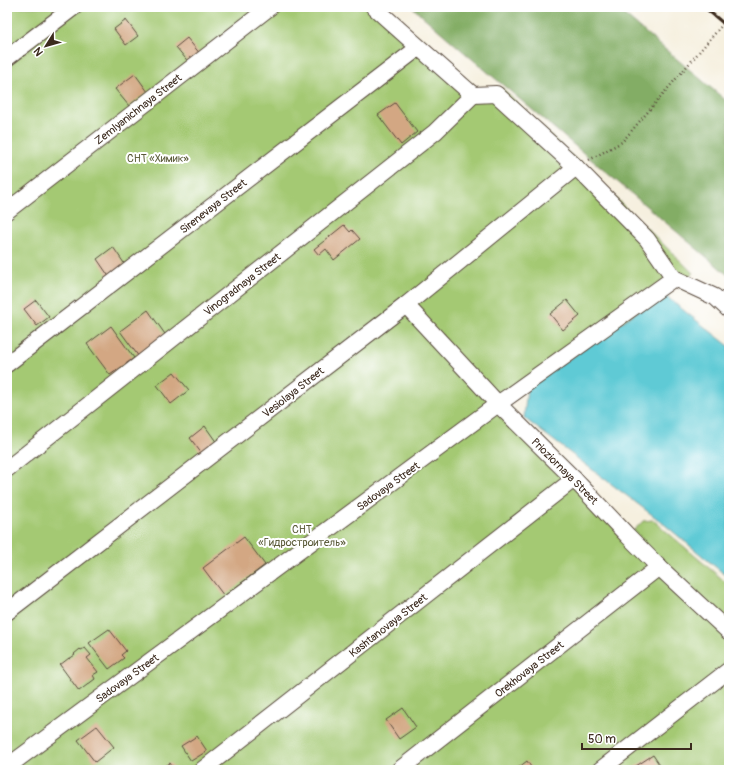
<svg xmlns="http://www.w3.org/2000/svg" width="736" height="777" viewBox="0 0 736 777" font-family="Pangolin,sans-serif">
<style>
.green{fill:#a4c973;stroke:#707a48}
.forest{fill:#83ad65;stroke:#5f6c42}
.water{fill:#5ecad5;stroke:#4c7a7a}
.building{fill:#d3a783}
.lines{fill:none;stroke-linecap:round;stroke-linejoin:round}
.minor-casing{stroke:#57483b;stroke-width:18}
.path{stroke:#57483b;stroke-width:2.5;stroke-dasharray:1 3;stroke-linecap:butt}
.minor{stroke:#fff;stroke-width:16}
.rail{stroke:#3b2a1e;stroke-width:3}
.labels{text-anchor:middle;stroke-width:4;stroke-linejoin:round;paint-order:stroke}
.street-label{font-size:11px;fill:#3b2a1e;stroke:#fff}
.park-label{font-size:11px;fill:#5a5a38;stroke:#fff}
</style>
<rect width="100%" height="100%" fill="#fff"/>
<filter id="ink" filterUnits="userSpaceOnUse"><feTurbulence type="fractalNoise" baseFrequency=".025" numOctaves="2"/><feDisplacementMap in="SourceGraphic" scale="8" xChannelSelector="R" yChannelSelector="G"/><feConvolveMatrix kernelMatrix="1 2 1 2 8 2 1 2 1" color-interpolation-filters="sRGB"/></filter>
<filter id="wash" filterUnits="userSpaceOnUse"><feTurbulence type="fractalNoise" baseFrequency=".012" numOctaves="4" result="noise"/><feDisplacementMap in="SourceGraphic" scale="16" xChannelSelector="R" yChannelSelector="G"/><feGaussianBlur stdDeviation="0.9" result="paint"/><feColorMatrix in="noise" values="0 0 0 0 0 0 0 0 0 0 0 0 0 0 0 0 0 1.4 0 .05"/><feComposite in="paint" operator="in"/></filter>
<g filter="url(#wash)">
<rect width="100%" height="100%" fill="#f6f0df"/>
<polygon class="green" points="7,7 374,7 473,95 502,88 693,273 499,404 628,536 643,521 653,520 729,585 729,770 7,770"/>
<polygon class="forest" points="412,7 615,7 729,103 729,276 465,53"/>
<polygon class="water" points="663,294 729,346 729,578 659,520 524,418 527,388"/>
<g id="blocks">
<g class="building">
<polygon points="126,20 138,36 126,45 114,29"/>
<polygon points="187,38 201,55 190,64 176,47"/>
<polygon points="135,74 148,92 129,106 115,89"/>
<polygon points="395,103 417,132 401,145 378,115"/>
<polygon points="344,225 350,232 352,230 360,239 334,260 326,249 319,255 314,249"/>
<polygon points="113,247 126,266 110,278 97,259"/>
<polygon points="36,300 49,317 37,326 24,309"/>
<polygon points="567,300 580,316 563,330 550,314"/>
<polygon points="148,310 167,337 139,357 120,331"/>
<polygon points="111,326 134,358 110,375 87,344"/>
<polygon points="174,372 189,390 171,404 157,385"/>
<polygon points="205,426 217,443 202,454 190,438"/>
<polygon points="244,537 265,565 224,596 203,568"/>
<polygon points="109,629 126,651 121,655 124,658 109,669 89,643"/>
<polygon points="85,648 91,655 87,658 98,672 93,675 95,679 79,691 60,665 69,658 69,659 75,655 74,654 80,649 81,650"/>
<polygon points="403,708 416,727 399,739 386,720"/>
<polygon points="97,726 114,747 95,762 78,740"/>
<polygon points="197,736 207,751 191,761 181,746"/>
<polygon points="653,755 663,770 634,770 633,768"/>
<polygon points="527,761 533,770 515,770"/>
<polygon points="170,763 175,770 159,770"/>
</g>
</g>
</g>
<g filter="url(#ink)">
<use href="#blocks" fill-opacity="0" stroke="#57483b" stroke-width="1"/>
<g class="lines">
<g class="minor-casing">
<g id="minor">
<path d="M 374,7 C 407,37 440,66 473,95 L 496,94 L 576,167 L 647,239 L 674,278 L 715,297 L 729,310"/>
<polyline points="7,58 74,7"/>
<polyline points="7,211 270,7"/>
<polyline points="406,305 498,404 574,479 628,536 659,567 729,632"/>
<polyline points="7,364 418,48"/>
<polyline points="7,469 435,132 473,95"/>
<polyline points="7,612 406,305 576,167"/>
<polyline points="7,767 498,404 674,278"/>
<polyline points="202,770 574,479"/>
<polyline points="399,770 659,567"/>
<polyline points="600,770 729,670"/>
</g>
</g>
<polyline class="path" points="589,160 622,142 729,17"/>
<use href="#minor" class="minor"/>
<polyline class="rail" points="704,7 729,28"/>
</g>
</g>
<g class="labels">
<g class="street-label">
<text transform="translate(138 109) rotate(-38)" y="4">Zemlyanichnaya Street</text>
<text transform="translate(213 206) rotate(-38)" y="4">Sirenevaya Street</text>
<text transform="translate(242 284) rotate(-38)" y="4">Vinogradnaya Street</text>
<text transform="translate(293 392) rotate(-38)" y="4">Vesiolaya Street</text>
<text transform="translate(565 471) rotate(45)" y="4">Prioziornaya Street</text>
<text transform="translate(388 486) rotate(-36)" y="4">Sadovaya Street</text>
<text transform="translate(388 625) rotate(-38)" y="4">Kashtanovaya Street</text>
<text transform="translate(529 669) rotate(-38)" y="4">Orekhovaya Street</text>
<text transform="translate(127 678) rotate(-36)" y="4">Sadovaya Street</text>
</g>
<g class="park-label">
<text x="158" y="162">СНТ «Химик»</text>
<text x="302" y="533">СНТ<tspan x="302" dy="13">«Гидростроитель»</tspan></text>
</g>
</g>
<rect width="736" height="777" fill="none" stroke="#fff" stroke-width="24"/>
<g transform="translate(46 46) rotate(233)" stroke="#ffffff" stroke-width="3" paint-order="stroke">
<path d="M0-3L7 15L0 10L-7 15Z" fill="#3b2a1e"/>
<text y="-6" font-size="11" font-weight="bold" text-anchor="middle" fill="#3b2a1e">N</text>
</g>
<path d="M582 743v6h109v-6" fill="none" stroke="#3b2a1e" stroke-width="2"/>
<text x="588" y="743" font-size="12" fill="#3b2a1e" stroke="#ffffff" stroke-width="3" paint-order="stroke">50 m</text>
</svg>
